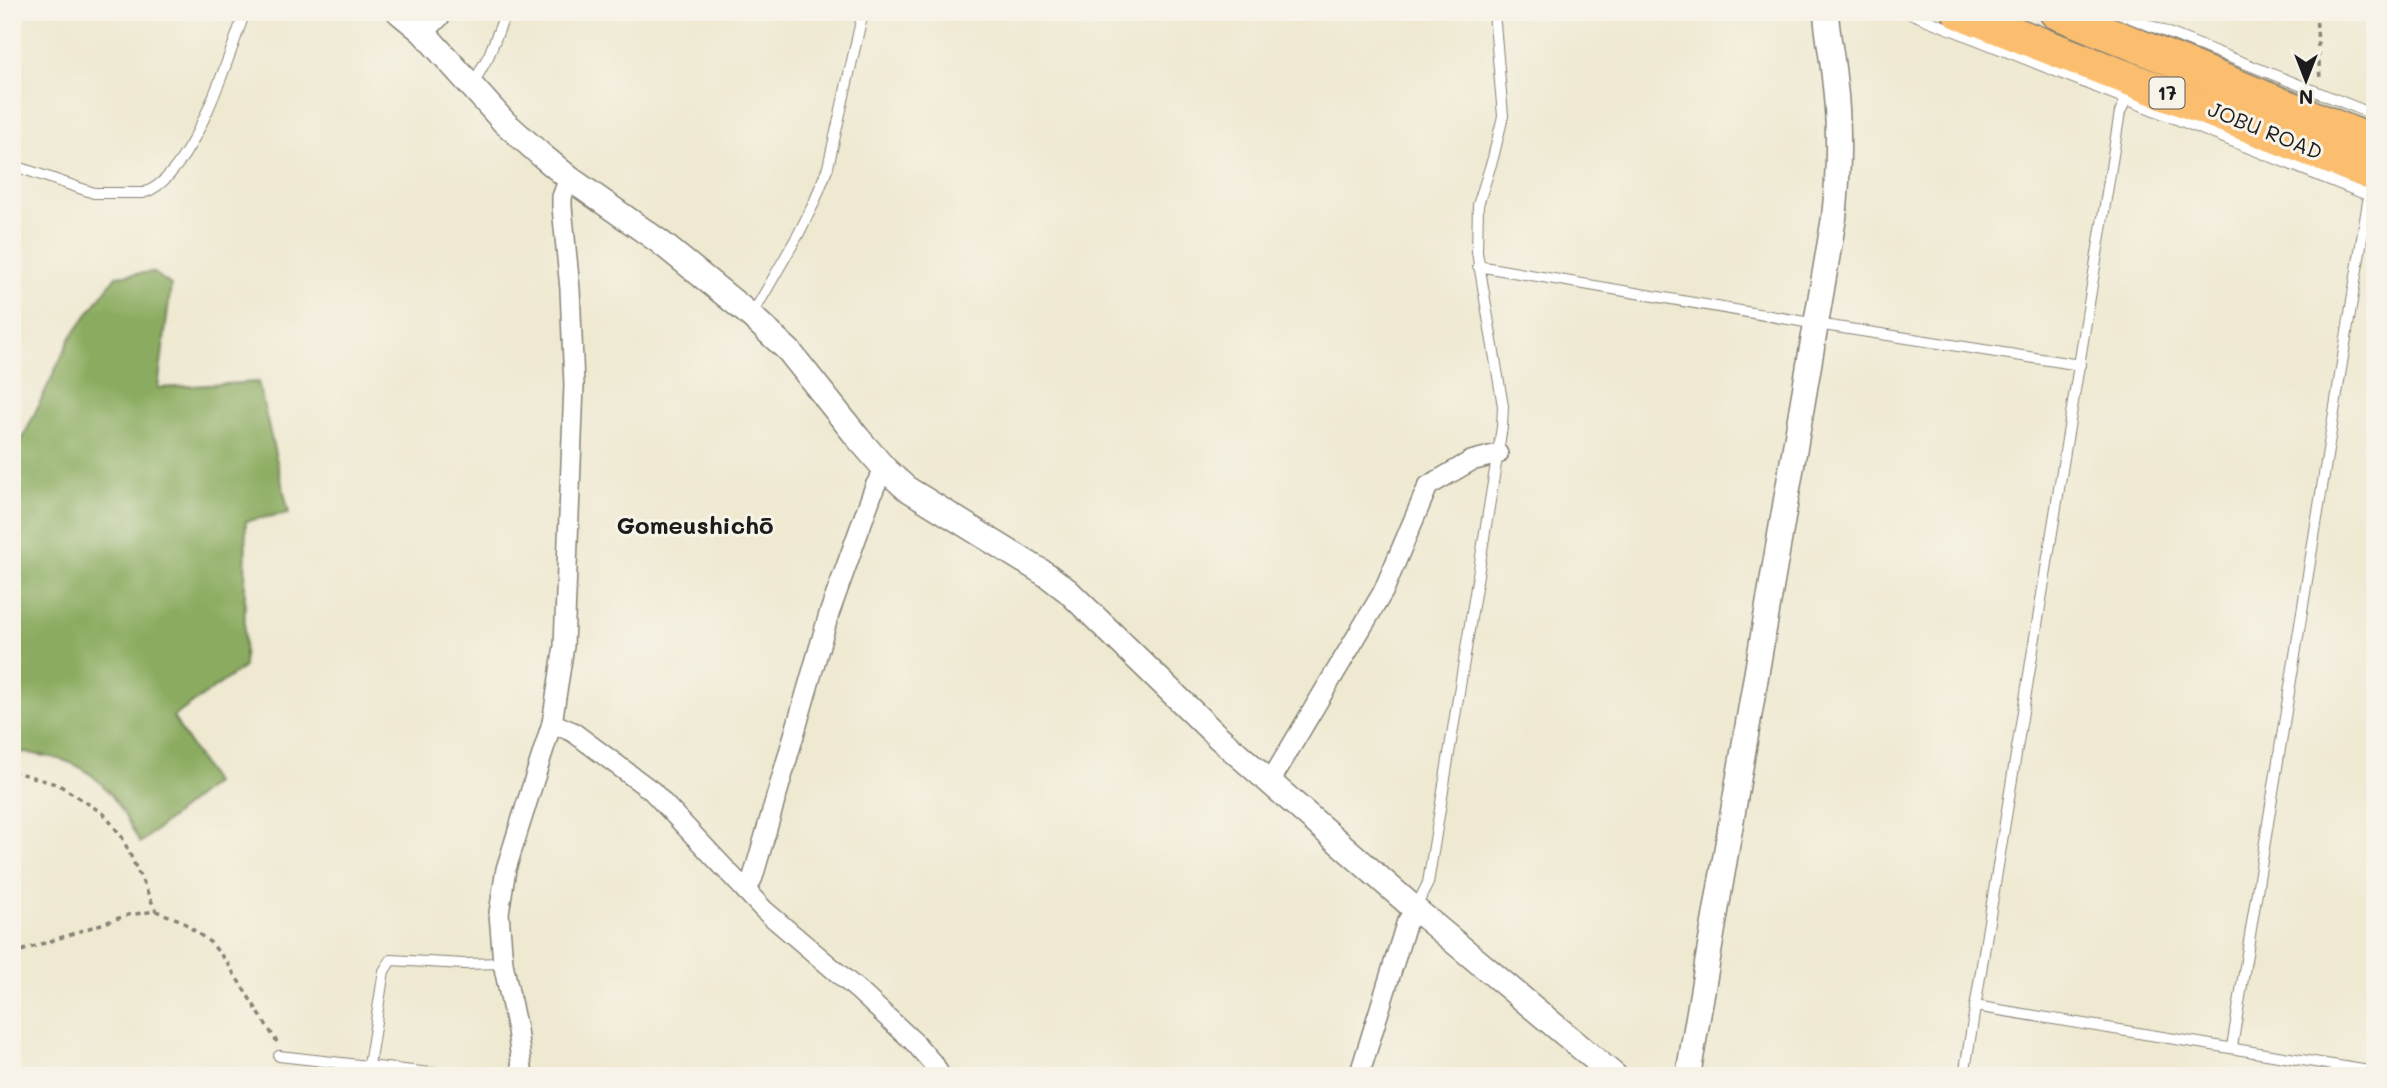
<svg xmlns="http://www.w3.org/2000/svg" width="2387" height="1088" viewBox="0 0 2387 1088" font-family="Mali,sans-serif">
<style>
.forest{fill:#8bac60;stroke:#54643e;stroke-width:2}
.lines{fill:none;stroke-linecap:round;stroke-linejoin:round}
.service-casing{stroke:#868276;stroke-width:12}
.minor-casing{stroke:#868276;stroke-width:22}
.tertiary-casing{stroke:#868276;stroke-width:27}
.trunk-casing{stroke:#868276;stroke-width:36}
.path{stroke:#868276;stroke-width:3.5;stroke-dasharray:5 5;stroke-linecap:butt}
.service{stroke:#fff;stroke-width:10}
.minor{stroke:#fff;stroke-width:19}
.tertiary{stroke:#fff;stroke-width:24}
.trunk{stroke:#fbbe6e;stroke-width:33}
.labels{text-anchor:middle;stroke-width:6;stroke-linejoin:round;paint-order:stroke}
.shield{fill:#f7f3e8;stroke:#5e5c59;stroke-width:2}
.shield-label{font-size:19px;font-weight:bold;fill:#1c1c1c}
.street-label{font-size:21px;fill:#1c1c1c;stroke:#f7f3e8}
.quarter-label{font-size:24px;font-weight:bold;fill:#1c1c1c;stroke:#f7f3e8}
</style>
<rect width="100%" height="100%" fill="#f7f3e8"/>
<filter id="ink" filterUnits="userSpaceOnUse"><feTurbulence type="fractalNoise" baseFrequency=".0143" numOctaves="2"/><feDisplacementMap in="SourceGraphic" scale="14" xChannelSelector="R" yChannelSelector="G"/><feConvolveMatrix kernelMatrix="1 2 1 2 8 2 1 2 1" color-interpolation-filters="sRGB"/></filter>
<filter id="wash" filterUnits="userSpaceOnUse"><feTurbulence type="fractalNoise" baseFrequency=".00686" numOctaves="4" result="noise"/><feDisplacementMap in="SourceGraphic" scale="28" xChannelSelector="R" yChannelSelector="G"/><feGaussianBlur stdDeviation="1.57" result="paint"/><feColorMatrix in="noise" values="0 0 0 0 0 0 0 0 0 0 0 0 0 0 0 0 0 1.4 0 .05"/><feComposite in="paint" operator="in"/></filter>
<g filter="url(#wash)">
<rect width="100%" height="100%" fill="#efe9d1"/>
<path class="forest" d="M 153,272 L 171,285 L 158,388 L 258,382 L 289,513 L 246,521 L 244,667 L 173,717 L 214,783 L 140,843 C 123,812 106,777 71,763 C 53,756 31,754 12,750 L 12,461 L 71,337 L 116,276 Z"/>
</g>
<g filter="url(#ink)">
<g class="lines">
<g class="service-casing">
<g id="service">
<polyline points="1907,12 2375,198"/>
<polyline points="2116,12 2375,115"/>
<polyline points="472,86 489,55 506,12"/>
<path d="M 12,165 L 94,193 L 143,193 C 192,179 228,57 245,12"/>
<polyline points="1478,266 1817,324 2080,365"/>
<polyline points="749,314 759,303 798,235 814,203 828,167 863,12"/>
<polyline points="1415,909 1428,883 1502,427 1503,406 1477,252 1478,205 1493,158 1503,116 1494,12"/>
<polyline points="1975,1006 2375,1072"/>
<polyline points="2232,1047 2369,195"/>
<polyline points="279,1056 457,1076"/>
<polyline points="369,1065 384,971 391,960 464,964 503,963"/>
<polyline points="1964,1076 2120,112 2126,100"/>
</g>
</g>
<g class="minor-casing">
<g id="minor">
<polyline points="552,723 573,732 652,791 764,910 859,991 915,1043 935,1066 940,1076"/>
<polyline points="1270,782 1383,592 1428,486 1471,461 1498,454"/>
<polyline points="746,891 753,877 829,614 875,486 885,469"/>
<polyline points="523,1076 517,1030 503,963 499,913 506,869 552,723 564,646 574,385 570,289 562,207 562,197 569,178"/>
<polyline points="1359,1076 1406,924 1415,909"/>
</g>
</g>
<g class="tertiary-casing">
<g id="tertiary">
<polyline points="399,12 422,31 504,122 540,154 569,178 660,242 749,314 789,351 858,438 885,469 906,488 1047,575 1068,591 1217,736 1415,909 1615,1076"/>
<polyline points="422,31 441,12"/>
<path d="M 1688,1076 L 1834,218 C 1839,171 1840,124 1834,77 C 1832,55 1827,34 1826,12"/>
</g>
</g>
<g class="trunk-casing">
<g id="trunk">
<polyline points="1959,12 2375,175"/>
<polyline points="2056,12 2375,143"/>
</g>
</g>
<g class="path">
<polyline points="2316,12 2320,80"/>
<polyline points="12,771 59,785 104,814 122,837 156,911"/>
<polyline points="12,954 128,915 156,911 180,920 211,943 226,961 277,1042"/>
</g>
<use href="#service" class="service"/>
<use href="#minor" class="minor"/>
<use href="#tertiary" class="tertiary"/>
<use href="#trunk" class="trunk"/>
</g>
</g>
<g class="labels">
<rect class="shield" x="2149.5" y="77.5" width="35" height="31" rx="5"/>
<g class="shield-label">
<text x="2167" y="100">17</text>
</g>
<g class="street-label">
<text transform="translate(2265 131) rotate(22)" y="7">JOBU ROAD</text>
</g>
<g class="quarter-label">
<text x="695" y="534">Gomeushichō</text>
</g>
</g>
<rect width="2387" height="1088" fill="none" stroke="#f7f3e8" stroke-width="42"/>
<g transform="translate(2306 80) rotate(180)" stroke="#f7f3e8" stroke-width="5" paint-order="stroke">
<path d="M0-5L12 26L0 18L-12 26Z" fill="#1c1c1c"/>
<text y="-10" font-size="19" font-weight="bold" text-anchor="middle" fill="#1c1c1c">N</text>
</g>
</svg>
